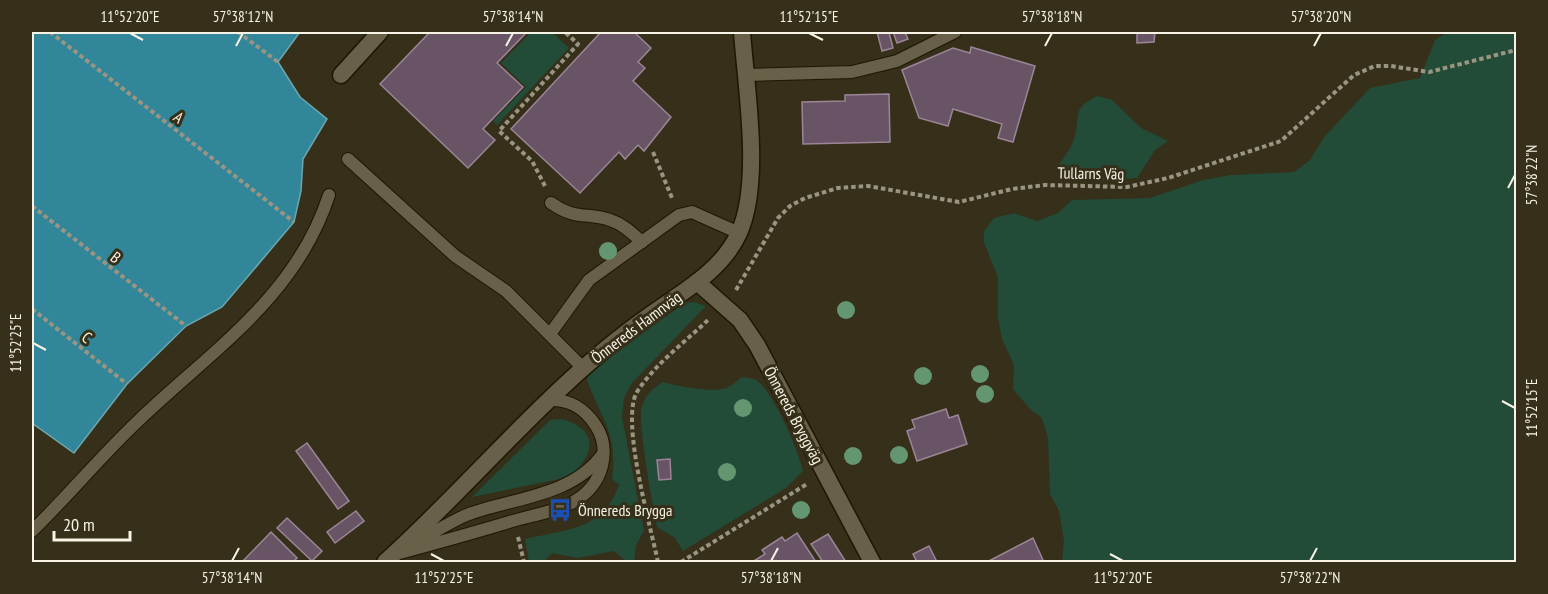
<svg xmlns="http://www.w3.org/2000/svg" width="1548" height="594" viewBox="0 0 1548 594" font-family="'PT Sans Narrow',sans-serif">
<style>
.green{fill:#224b38}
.water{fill:#328699;stroke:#6da7b0;stroke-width:1.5}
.building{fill:#685465;stroke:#9b8597;stroke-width:1.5}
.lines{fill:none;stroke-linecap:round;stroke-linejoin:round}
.service-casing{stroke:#1e1703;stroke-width:14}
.minor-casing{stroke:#1e1703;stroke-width:19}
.path{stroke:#9a9583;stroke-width:4;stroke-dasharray:4.5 3;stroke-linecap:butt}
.service{stroke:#686048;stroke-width:12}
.minor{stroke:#686048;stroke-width:16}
.tree{fill:#649672}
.ticks{fill:none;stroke:#f7f3e5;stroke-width:2}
.labels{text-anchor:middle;stroke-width:6;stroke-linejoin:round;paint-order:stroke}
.street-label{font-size:16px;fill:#f7f3e5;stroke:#362f19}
.poi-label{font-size:16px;fill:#f7f3e5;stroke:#362f19;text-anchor:start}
.neatline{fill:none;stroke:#f7f3e5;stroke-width:2}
.ticks-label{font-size:15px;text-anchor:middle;fill:#f7f3e5}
</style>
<rect width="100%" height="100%" fill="#362f19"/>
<g class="green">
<polygon points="531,32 552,32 569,48 497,125 493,121 526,87 501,63"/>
<polygon points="1516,32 1516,562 1062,562 1064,541 1059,511 1050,494 1048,438 1042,418 1030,409 1013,389 1014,365 1002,339 998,317 998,277 984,243 984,231 994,218 1014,213 1037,221 1058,213 1072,200 1150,198 1203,180 1231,175 1294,172 1310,160 1324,137 1370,88 1420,78 1435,40 1446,33"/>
<path d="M 1097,96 L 1112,100 L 1141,128 L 1168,141 L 1155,150 L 1137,178 L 1099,181 L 1062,178 L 1058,166 C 1065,156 1072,147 1075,136 C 1080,113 1073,108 1097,96 Z"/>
<path d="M 694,302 L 706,306 L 632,383 L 624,398 L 622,417 L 644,531 L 636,545 L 634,561 L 627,562 L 614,551 L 578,558 L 552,553 L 543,562 L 529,562 L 525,539 C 567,529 602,531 619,485 L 612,479 C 618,433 602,421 587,380 L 590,372 L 684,303 Z"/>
<path d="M 742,377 C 746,378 753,378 756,380 C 773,390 799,452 803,471 L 786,488 L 683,551 L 675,538 L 657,527 C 653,507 637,422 642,406 C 646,394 653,388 663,382 C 676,386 713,393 726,388 C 732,386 737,381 742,377 Z"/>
<path d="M 562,419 C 600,430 595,455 569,477 L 472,497 L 550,420 Z"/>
</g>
<polygon class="water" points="32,32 300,32 278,62 300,97 327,119 303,159 301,191 294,222 222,307 186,326 127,384 74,453 32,423"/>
<g class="building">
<polygon points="430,32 527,32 497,63 523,87 483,129 495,140 468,168 380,84"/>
<polygon points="601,32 634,32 651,48 638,62 645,68 633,81 671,117 644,151 638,145 625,159 619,152 580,193 511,129"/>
<polygon points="877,32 889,32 893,48 882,51"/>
<polygon points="893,32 905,32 908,39 897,43"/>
<polygon points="1137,32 1155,32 1154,42 1137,43"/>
<polygon points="971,47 1035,66 1013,142 998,138 1002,124 953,109 948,126 919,118 902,70 953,48 970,53"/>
<polygon points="889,94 890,142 803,144 802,102 845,101 845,95"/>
<polygon points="946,409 949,418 958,415 967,444 917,461 907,431 915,428 912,420"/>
<polygon points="307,443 349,501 338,509 296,451"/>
<polygon points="670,459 671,479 659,480 657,460"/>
<polygon points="356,511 364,521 335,543 327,532"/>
<polygon points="287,518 322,551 312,561 277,528"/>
<polygon points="271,532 297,558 293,562 242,562"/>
<polygon points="797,533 816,562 752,562 765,554 762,550 782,537 785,541"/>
<polygon points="828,534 846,562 823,562 811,544"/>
<polygon points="1033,538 1043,560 1038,562 987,562"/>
<polygon points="929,546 937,562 917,562 913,554"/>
</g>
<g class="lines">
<g class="service-casing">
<g id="service">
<polyline points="745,75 852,72 897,61 955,32"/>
<polyline points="348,159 455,256 506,291 582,367"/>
<path d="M 551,203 C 577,221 587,212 610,220 C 623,224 632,233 642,242"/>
<polyline points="550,334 589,280 679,215 692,212 739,233"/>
<path d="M 32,531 C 68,496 100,457 137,422 C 211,351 296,297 329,195"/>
<path d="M 412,545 C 430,535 449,522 469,514 C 513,498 572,496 602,455"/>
<path d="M 396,554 C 433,544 469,534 506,523 C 543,511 590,510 602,466 C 605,453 604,438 596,426 C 584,407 569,399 548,400"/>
</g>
</g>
<g class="minor-casing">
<g id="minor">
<polyline points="341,75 380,32"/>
<polyline points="697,282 740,320 757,345 872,562"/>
<path d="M 385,562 C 475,481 550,385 650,315 C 682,292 722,271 739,233 C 762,182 746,88 742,32"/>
</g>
</g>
<g class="path">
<polyline points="50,32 294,222"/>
<polyline points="238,32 278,62"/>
<polyline points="653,152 672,198"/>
<polyline points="545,186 532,161 499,131 578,44 565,32"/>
<polyline points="32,206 186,326"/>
<polyline points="736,290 778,218 790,206 805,198 838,188 868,186 959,202 1012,189 1045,185 1127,187 1168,178 1281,141 1354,75 1375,66 1391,66 1429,72 1516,50"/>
<polyline points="32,309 127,384"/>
<polyline points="518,537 524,562"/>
<path d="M 658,562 C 651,528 620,420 637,392 C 654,365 685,342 708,320"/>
<polyline points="681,562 807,484"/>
</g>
<use href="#service" class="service"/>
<use href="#minor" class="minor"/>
</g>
<g class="tree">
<circle cx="608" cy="251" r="9"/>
<circle cx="846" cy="310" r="9"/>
<circle cx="980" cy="374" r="9"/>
<circle cx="923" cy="376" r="9"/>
<circle cx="985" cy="394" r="9"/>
<circle cx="743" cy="408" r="9"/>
<circle cx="899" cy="455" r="9"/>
<circle cx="853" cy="456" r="9"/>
<circle cx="727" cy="472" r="9"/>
<circle cx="801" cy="510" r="9"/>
</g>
<path class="ticks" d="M 130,33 L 143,40M 809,33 L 823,40M 236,46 L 243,33M 506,46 L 513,33M 1045,46 L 1052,33M 1314,46 L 1321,33M 1508,188 L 1515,175M 33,343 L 46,350M 1502,401 L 1515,408M 431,554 L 444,561M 1110,554 L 1123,561M 232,561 L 239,548M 771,561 L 778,548M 1310,561 L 1317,548"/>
<defs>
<g id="bus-bare" transform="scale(1.8)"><path d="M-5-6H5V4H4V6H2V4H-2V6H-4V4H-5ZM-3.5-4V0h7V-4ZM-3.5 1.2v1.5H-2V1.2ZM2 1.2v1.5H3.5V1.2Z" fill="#1a4fb4" stroke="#362f19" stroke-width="2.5" paint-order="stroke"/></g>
</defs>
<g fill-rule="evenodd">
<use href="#bus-bare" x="560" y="510"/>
</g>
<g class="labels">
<g class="street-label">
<text transform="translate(179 117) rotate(38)" y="6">A</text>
<text transform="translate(1091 173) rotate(1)" y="6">Tullarns Väg</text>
<text transform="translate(116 257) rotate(38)" y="6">B</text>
<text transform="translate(636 327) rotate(-37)" y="6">Önnereds Hamnväg</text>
<text transform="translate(87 337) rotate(38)" y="6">C</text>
<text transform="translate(794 415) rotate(62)" y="6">Önnereds Bryggväg</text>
</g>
<g class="poi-label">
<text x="578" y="516">Önnereds Brygga</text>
</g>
</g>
<rect width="1548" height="594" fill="none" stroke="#362f19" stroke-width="66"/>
<path d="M54 531v9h76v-9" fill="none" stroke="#f7f3e5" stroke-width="3"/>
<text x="63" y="531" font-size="18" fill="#f7f3e5" stroke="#362f19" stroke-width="4.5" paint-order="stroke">20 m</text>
<rect x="33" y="33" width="1482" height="528" class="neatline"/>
<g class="ticks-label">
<text x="130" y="22">11°52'20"E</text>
<text x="243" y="22">57°38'12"N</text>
<text x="513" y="22">57°38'14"N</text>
<text x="809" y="22">11°52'15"E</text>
<text x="1052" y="22">57°38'18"N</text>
<text x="1321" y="22">57°38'20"N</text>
<text transform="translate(1532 175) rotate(-90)" y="5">57°38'22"N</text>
<text transform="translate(16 343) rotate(-90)" y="5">11°52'25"E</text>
<text transform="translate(1532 408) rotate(-90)" y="5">11°52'15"E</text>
<text x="232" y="583">57°38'14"N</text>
<text x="444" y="583">11°52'25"E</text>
<text x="771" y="583">57°38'18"N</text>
<text x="1123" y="583">11°52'20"E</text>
<text x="1310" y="583">57°38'22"N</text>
</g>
</svg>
